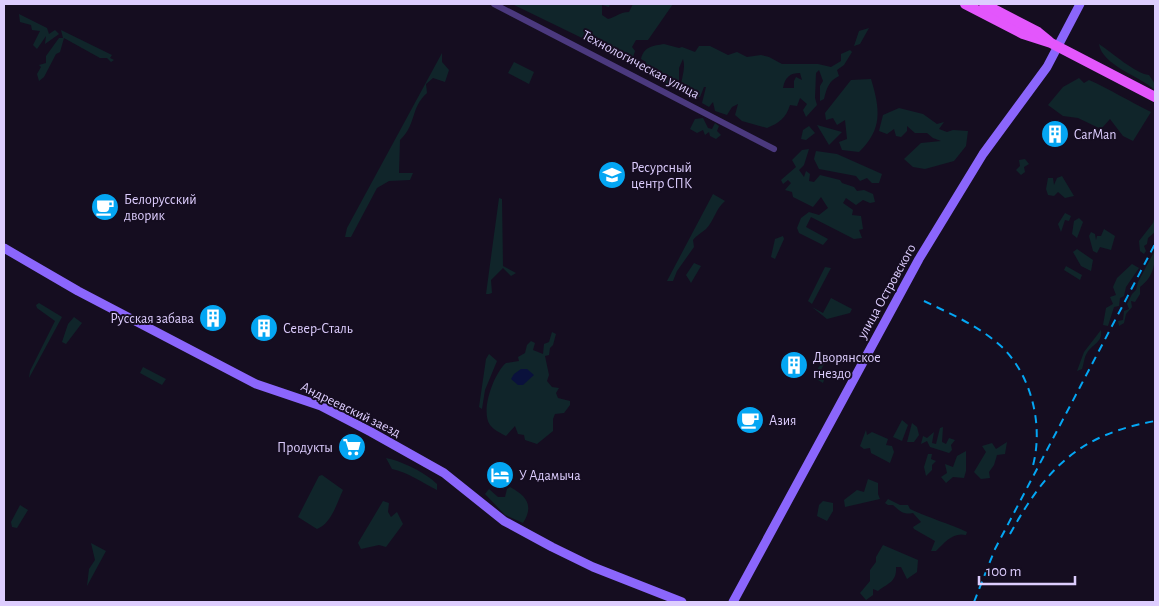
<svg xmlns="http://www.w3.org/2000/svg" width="1159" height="606" viewBox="0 0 1159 606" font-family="'Alegreya Sans',sans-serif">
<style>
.green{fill:#10252a;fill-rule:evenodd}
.water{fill:#0a113c}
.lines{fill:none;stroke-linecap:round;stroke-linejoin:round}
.street{stroke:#4b397e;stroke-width:6}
.secondary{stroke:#8b66fc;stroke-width:9}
.primary{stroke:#e356fc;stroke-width:10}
.rail{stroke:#04a6f3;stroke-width:2;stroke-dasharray:8 6;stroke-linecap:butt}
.labels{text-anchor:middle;stroke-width:4;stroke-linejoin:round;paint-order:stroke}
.street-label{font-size:14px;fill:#ddcdfe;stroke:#150d20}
.poi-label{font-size:14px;fill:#ddcdfe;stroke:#150d20;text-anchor:start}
</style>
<rect width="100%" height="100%" fill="#150d20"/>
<g class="green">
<path d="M 512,4 L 610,4 L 609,7 L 602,5 L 602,15 L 608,19 C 616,17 620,12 629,12 L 633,4 L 673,4 L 648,40 L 636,40 L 632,47 L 635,51 L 632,60 L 625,61 L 615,51 L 605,48 L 605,42 L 582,38 Z"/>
<polygon points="19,14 47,28 49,34 55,30 59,34 45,44 46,36 37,49 33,45 40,31 32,30 31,25 20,22"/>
<polygon points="869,28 860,44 854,46 859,31"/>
<polygon points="61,30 112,55 110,58 114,60 111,62 107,58 100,58 64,38 60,52 56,54 44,77 39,81 37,74 41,67 39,65 46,63 46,56 59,38 63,38"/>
<path d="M 664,44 L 679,48 L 682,47 L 695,52 L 699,46 L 710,46 L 728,55 L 737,52 L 747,57 L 761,55 L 769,57 L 782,64 L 818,64 L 831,67 L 841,61 L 841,54 L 850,50 L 852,52 L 844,65 L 837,70 L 839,76 C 829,81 827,87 824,99 L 820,101 L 820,86 L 823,81 L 819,70 L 816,73 L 815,98 L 817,105 L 806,117 L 803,110 L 807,104 L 800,98 L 797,106 L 790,105 C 786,118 779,123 767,128 L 742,121 L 735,115 L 738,104 L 732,107 L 727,115 L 715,111 L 713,102 L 709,107 L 702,103 L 706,87 L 704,87 L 700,97 L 692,97 L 690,91 L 682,94 C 678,83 687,71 683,59 L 679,68 L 679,86 C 666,88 656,75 645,69 L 646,62 L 641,59 C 644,46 653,46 664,44 ZM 800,73 L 802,80 L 796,77 L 794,81 L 794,88 L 783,88 C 785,77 790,73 800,73 Z"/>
<path d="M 1099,44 C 1111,52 1136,74 1149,75 L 1155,84 L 1155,90 C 1139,76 1102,65 1099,44 Z"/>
<path d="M 442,53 L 442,62 L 449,70 L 445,82 L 433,78 L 426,84 L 427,93 C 410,108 417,124 400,140 L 399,173 L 413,173 L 410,180 L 389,181 L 377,188 L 351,237 L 345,237 L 347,228 Z"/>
<polygon points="514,62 534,72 529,84 508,73"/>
<path d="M 1079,78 L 1084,83 L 1089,80 C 1110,89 1130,102 1151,112 L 1133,141 L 1123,136 L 1110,119 L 1101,129 L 1078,118 L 1063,116 L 1048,105 L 1063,87 Z"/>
<path d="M 871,79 C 880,109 883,129 859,152 L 842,150 L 839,142 L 847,139 L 845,120 L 837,125 L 833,118 L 826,120 L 825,113 L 851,80 Z"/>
<polygon points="899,108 923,114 937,124 944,122 939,129 947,132 953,130 968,131 966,146 954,161 925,169 913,167 904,159 921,143 941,141 933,138 927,133 915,133 907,126 907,131 901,137 896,136 894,129 887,134 879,131 883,115"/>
<polygon points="703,118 708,128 712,129 715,123 719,126 717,131 721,135 716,139 710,136 709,132 705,135 703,130 697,133 690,129 695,119"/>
<polygon points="817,125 842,132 829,145"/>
<polygon points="809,126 815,133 806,140 801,139 803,130"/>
<polygon points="809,149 804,165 799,170 804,177 806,171 810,174 809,181 814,182 820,175 840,180 842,183 854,187 857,191 864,190 873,194 875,202 870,203 863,200 856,205 846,198 843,203 853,210 852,215 861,216 863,229 859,230 862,238 854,239 811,217 806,227 828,239 823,245 799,233 797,228 801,218 809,212 819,215 828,208 821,197 813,207 793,197 792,192 785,190 791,183 788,180 783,184 781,180 796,167 792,160 802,150"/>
<polygon points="816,151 837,154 882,174 879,183 872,183 867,178 860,181 856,176 819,169 814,159"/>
<polygon points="1025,159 1029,164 1024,167 1025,172 1021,175 1016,170 1020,166 1019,160"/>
<polygon points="1062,176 1074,196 1065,198 1058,192 1054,196 1048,195 1046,189 1048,178 1053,178 1054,185 1057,178"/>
<path d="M 713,194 L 725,201 C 716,208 714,221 706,229 C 701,233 697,235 693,240 L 694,247 L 677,271 L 673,281 L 667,281 Z"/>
<polygon points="499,198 502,199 503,266 516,273 511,276 503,268 491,280 492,293 489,294 486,294"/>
<polygon points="1065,213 1071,216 1069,221 1065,220 1061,232 1058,224"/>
<polygon points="1155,215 1155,232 1148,238 1147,244 1144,246 1146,251 1144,254 1140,251 1139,241 1153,223"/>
<polygon points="1079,218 1083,222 1077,238 1072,234 1074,221"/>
<polygon points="1104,229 1115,236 1111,250 1100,247 1097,253 1093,251 1089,236 1091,232 1095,234 1096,240 1097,236 1101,236"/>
<polygon points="783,236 784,239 775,259 771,257 775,239"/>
<polygon points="1077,249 1093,260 1091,271 1081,266 1073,252"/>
<path d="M 1155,250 C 1155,266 1153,277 1140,287 L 1140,294 L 1135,302 L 1131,301 L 1132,307 L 1126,314 L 1124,323 L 1119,326 L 1118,321 L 1123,320 L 1124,311 L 1129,309 L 1127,304 L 1132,294 L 1136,290 L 1138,282 Z"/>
<polygon points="694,263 701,266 691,283 686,275"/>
<polygon points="1132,264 1139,268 1126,287 1124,296 1120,298 1119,306 1114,307 1108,326 1103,325 1106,308 1113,304 1110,297 1116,295 1113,287 1117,278"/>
<polygon points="1066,266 1082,275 1080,280 1064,270"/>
<polygon points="825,267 831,268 812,304 808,301"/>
<polygon points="831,298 852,309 850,313 827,319 812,307 823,313"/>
<polygon points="39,303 62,317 29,378 30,371 55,321 37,308 36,305"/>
<polygon points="74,317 82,323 66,344 62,342 68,324"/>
<path d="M 1101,330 C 1103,343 1092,344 1087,353 C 1084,357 1084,364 1082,369 L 1077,371 L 1084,352 Z"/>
<path d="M 552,332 L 556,334 L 553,345 L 550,348 L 549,355 L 545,356 L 549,375 L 547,381 L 552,387 L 559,388 L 556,393 L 558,398 L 570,401 L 570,405 L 564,413 L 555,414 L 553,419 L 553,431 L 537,444 L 525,440 L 524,435 L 518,434 L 515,426 L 506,436 C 499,432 495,431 490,425 C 480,411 494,373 506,363 L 519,361 L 518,357 L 525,353 L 527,345 L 531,341 L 535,343 L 533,350 L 543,354 L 544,344 L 549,342 Z"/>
<polygon points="489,354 497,361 485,390 482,409 479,407 486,359"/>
<polygon points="824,364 821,370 825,377 823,383 813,377 820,365"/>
<polygon points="143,367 166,379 162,385 140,373"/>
<polygon points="902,420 908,425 902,441 893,437"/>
<polygon points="912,423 917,427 919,435 914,442 907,442"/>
<polygon points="943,427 942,442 946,444 949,438 955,440 951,445 952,450 949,453 930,447 927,441 921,444 923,436 927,438 934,432 932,443 936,444 940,428"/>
<polygon points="866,430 867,435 872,432 888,439 886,445 892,446 894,452 890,463 871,453 870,448 864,449 860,446"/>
<polygon points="1007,442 1005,454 997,455 994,465 989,472 990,478 981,479 974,472 986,452 982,446 992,443 996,449"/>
<polygon points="966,451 966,471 964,478 953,477 946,483 941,477 947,473 945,464 953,467 957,456"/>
<polygon points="928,454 932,454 931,459 936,461 932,465 932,470 926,476 924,467"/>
<path d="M 386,458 C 402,461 426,473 437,484 L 437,490 C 423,483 407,472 392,469 Z"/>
<path d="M 322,475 L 343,490 C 337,503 331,524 317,529 L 298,517 L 319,476 Z"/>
<polygon points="868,479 878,483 878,494 880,499 845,507 844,500 857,490 864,492"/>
<path d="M 510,487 C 527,496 534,506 523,523 L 505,515 L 485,494 L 489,489 L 498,497 L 505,497 L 507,489 Z"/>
<path d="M 888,499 L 900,505 L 908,505 L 910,509 C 929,518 950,524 967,532 L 966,535 C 953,532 945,542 936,551 L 931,551 L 935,541 L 914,529 L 913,527 L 921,522 L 913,513 C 903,515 900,511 893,505 L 888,505 L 885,503 Z"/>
<polygon points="383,501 389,503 388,512 391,517 397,512 403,524 386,547 379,545 361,549 358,543"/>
<polygon points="823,501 833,503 833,511 827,521 817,516 819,505"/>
<polygon points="20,505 28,510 17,528 12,527 11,522"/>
<polygon points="91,543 106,551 87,586 89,569 95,560"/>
<path d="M 883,545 L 918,560 L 917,572 L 907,579 L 901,567 L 896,567 C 897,582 888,583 878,591 L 873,589 L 873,595 L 866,600 L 860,593 L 870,581 L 870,570 L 876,562 L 876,557 Z"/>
</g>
<polygon class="water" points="521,369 527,369 534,375 523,385 518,385 511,379 514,374"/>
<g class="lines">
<polyline class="street" points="494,4 774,149"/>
<g class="secondary">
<polyline points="4,248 78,291 256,384 321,406 371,432 444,473 504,521 552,547 593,567 682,602"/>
<polyline points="733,602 919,259 983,154 1047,67 1080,4"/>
</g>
<g class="primary">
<polyline points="965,4 1023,34 1051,43 1155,97"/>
<polyline points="984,4 1038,32 1049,41"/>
</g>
<g class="rail">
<path d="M 924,301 C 951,314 981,327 1003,348 C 1033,378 1044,429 1032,469"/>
<path d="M 1010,534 C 1047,467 1079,435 1155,421"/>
<polyline points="974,602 995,549 1155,244"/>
</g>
</g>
<defs>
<g id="building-disc" transform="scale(1.4375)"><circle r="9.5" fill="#04a6f3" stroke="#150d20"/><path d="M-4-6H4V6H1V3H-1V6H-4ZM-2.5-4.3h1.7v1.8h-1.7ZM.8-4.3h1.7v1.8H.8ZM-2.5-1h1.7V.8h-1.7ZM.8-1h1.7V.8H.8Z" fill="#fff"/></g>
<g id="university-disc" transform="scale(1.4375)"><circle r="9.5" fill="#04a6f3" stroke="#150d20"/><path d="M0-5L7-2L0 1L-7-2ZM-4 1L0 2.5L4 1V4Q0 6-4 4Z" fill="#fff"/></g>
<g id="cafe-disc" transform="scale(1.4375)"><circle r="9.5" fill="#04a6f3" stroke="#150d20"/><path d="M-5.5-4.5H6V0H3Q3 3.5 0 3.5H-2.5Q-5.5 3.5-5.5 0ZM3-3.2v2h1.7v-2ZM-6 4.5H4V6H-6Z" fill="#fff"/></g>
<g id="supermarket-disc" transform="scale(1.4375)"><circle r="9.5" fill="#04a6f3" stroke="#150d20"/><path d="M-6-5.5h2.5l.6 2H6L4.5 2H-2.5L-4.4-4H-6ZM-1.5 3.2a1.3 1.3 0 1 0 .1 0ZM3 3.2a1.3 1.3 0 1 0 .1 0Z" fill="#fff"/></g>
<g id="hotel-disc" transform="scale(1.4375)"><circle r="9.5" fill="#04a6f3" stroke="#150d20"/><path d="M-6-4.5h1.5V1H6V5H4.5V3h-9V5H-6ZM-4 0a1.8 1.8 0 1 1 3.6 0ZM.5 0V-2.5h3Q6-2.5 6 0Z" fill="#fff"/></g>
</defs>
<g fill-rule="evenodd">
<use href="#building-disc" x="1055" y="134"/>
<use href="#university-disc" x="612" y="175"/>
<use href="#cafe-disc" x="105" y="207"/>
<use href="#building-disc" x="213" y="318"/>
<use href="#building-disc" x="264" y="328"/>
<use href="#building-disc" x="794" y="365"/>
<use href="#cafe-disc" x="750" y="420"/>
<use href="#supermarket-disc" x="352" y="447"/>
<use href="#hotel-disc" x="500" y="475"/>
</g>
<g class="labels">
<g class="street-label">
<text transform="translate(641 64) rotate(28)" y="5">Технологическая улица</text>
<text transform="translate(886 291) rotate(-61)" y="5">улица Островского</text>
<text transform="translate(351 409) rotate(26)" y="5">Андреевский заезд</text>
</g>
<g class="poi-label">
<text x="1074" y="139">CarMan</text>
<text x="631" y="172">Ресурсный<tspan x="631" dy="16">центр СПК</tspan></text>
<text x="124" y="204">Белорусский<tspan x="124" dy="16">дворик</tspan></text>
<text x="194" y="323" text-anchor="end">Русская забава</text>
<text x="283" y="333">Север-Сталь</text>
<text x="813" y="362">Дворянское<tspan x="813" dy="16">гнездо</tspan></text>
<text x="769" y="425">Азия</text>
<text x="333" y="452" text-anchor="end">Продукты</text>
<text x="519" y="480">У Адамыча</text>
</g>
</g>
<rect width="1159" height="606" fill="none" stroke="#ddcdfe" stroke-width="10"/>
<path d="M979 576v8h96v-8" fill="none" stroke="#ddcdfe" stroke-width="2.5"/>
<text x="986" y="576" font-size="15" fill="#ddcdfe" stroke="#150d20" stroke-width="4" paint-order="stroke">100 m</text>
</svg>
